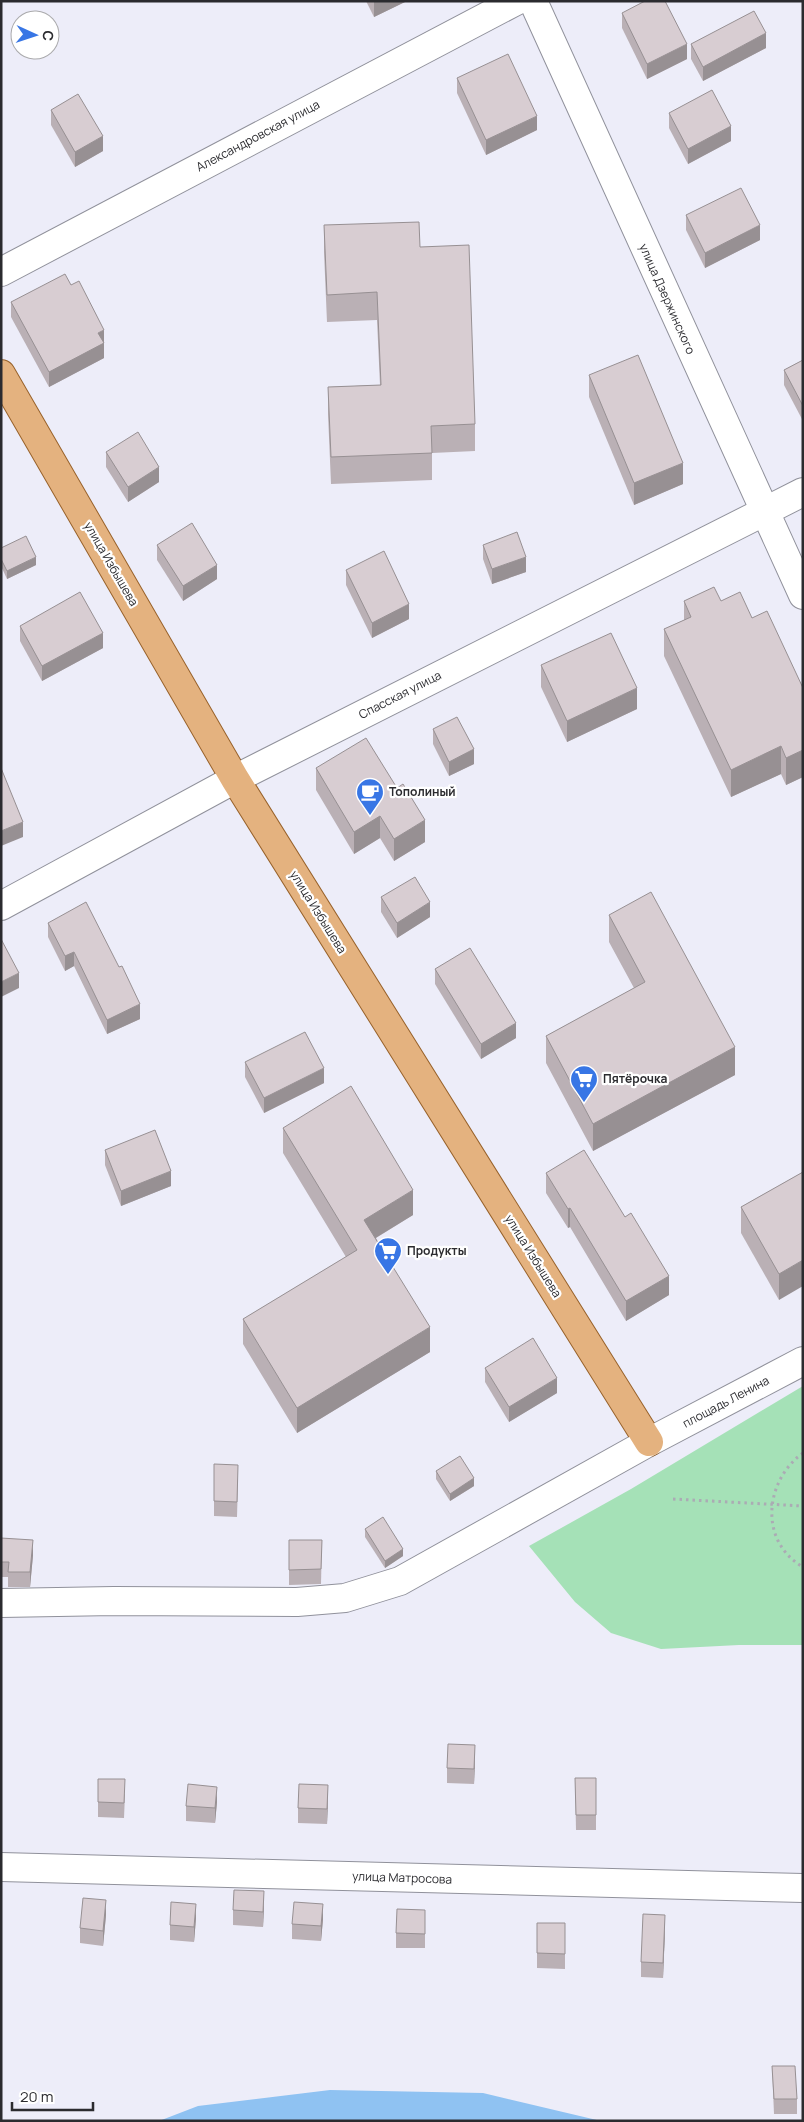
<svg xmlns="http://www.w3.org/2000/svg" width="804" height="2122" viewBox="0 0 804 2122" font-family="Manrope,sans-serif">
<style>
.green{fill:#a5e1b7}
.water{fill:#8fc2f2}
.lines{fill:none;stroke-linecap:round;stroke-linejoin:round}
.minor-casing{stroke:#90919b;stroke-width:30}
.major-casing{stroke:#98622b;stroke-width:30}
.path{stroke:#ababb4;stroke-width:3;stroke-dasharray:2.5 4;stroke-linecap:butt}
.minor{stroke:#fff;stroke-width:28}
.major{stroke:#e4b27f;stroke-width:28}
.wall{fill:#bab0b5}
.shaded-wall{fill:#979093}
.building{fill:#d8cdd2;stroke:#979093}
.labels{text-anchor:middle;stroke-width:4.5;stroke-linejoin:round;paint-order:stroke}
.street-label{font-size:12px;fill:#2b2b2f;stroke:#fff}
.poi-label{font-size:12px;font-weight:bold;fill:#2b2b2f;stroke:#fff;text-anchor:start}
</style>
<rect width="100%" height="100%" fill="#ededf9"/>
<polygon class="green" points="803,1386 803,1645 739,1645 661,1649 611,1633 575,1602 529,1546 631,1489"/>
<polygon class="water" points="330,2090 483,2093 601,2121 159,2121 198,2106"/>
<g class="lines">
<g class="minor-casing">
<g id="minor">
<polyline points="533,1 803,595"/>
<polyline points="1,272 516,1"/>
<polyline points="1,906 235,779 803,492"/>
<polyline points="1,1603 114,1601 297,1602 345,1598 400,1581 649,1442 803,1361"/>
<polyline points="1,1867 803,1888"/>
</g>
</g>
<g class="major-casing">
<polyline id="major" points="1,374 235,779 649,1442"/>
</g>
<g class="path">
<path d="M 803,1453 C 765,1480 758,1541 803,1567"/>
<polyline points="673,1499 803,1506"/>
</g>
<use href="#minor" class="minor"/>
<use href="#major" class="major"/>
</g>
<g class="wall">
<polygon points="366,1 407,1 374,17"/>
<polygon points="622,13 687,59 647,79 622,28"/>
<polygon points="691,44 766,48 703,81 691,59"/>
<polygon points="457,78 537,130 486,155 457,93"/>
<polygon points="51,110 103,151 75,167 51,125"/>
<polygon points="669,113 731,141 688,164 669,128"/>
<polygon points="686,215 760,240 705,268 686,230"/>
<polygon points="324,225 420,247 475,424 475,451 432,453 432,480 331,484 328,414 328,387 380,385 377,320 327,322 324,252"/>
<polygon points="71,285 104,345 104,358 49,387 11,317 11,302"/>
<polygon points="803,360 803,421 784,385 784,370"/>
<polygon points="589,375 683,484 634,505 589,397"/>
<polygon points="106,452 159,482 128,502 106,467"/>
<polygon points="157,545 217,579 183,601 157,560"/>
<polygon points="483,545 526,572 492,584 483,559"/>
<polygon points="1,548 36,565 7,579 1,566"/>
<polygon points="346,570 409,619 372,638 346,585"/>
<polygon points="684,601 721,601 752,618 803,688 803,777 786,785 781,774 731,797 664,656 664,629 684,620"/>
<polygon points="20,626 103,648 42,681 20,641"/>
<polygon points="541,665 637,709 567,742 541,687"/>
<polygon points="433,729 474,764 449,776 433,744"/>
<polygon points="316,768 425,842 394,861 380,838 354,854 316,790"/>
<polygon points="381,897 430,917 397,938 381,912"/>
<polygon points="609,915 735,1075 593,1151 546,1063 546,1036 634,988 609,942"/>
<polygon points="48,923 119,967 140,1019 107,1034 74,966 65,971 48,937"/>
<polygon points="435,969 516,1038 481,1059 435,984"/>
<polygon points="245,1062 324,1083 264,1113 245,1077"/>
<polygon points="283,1128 413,1215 376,1238 430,1352 297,1433 243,1344 243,1319 346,1257 283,1153"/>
<polygon points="105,1150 171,1186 121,1206 105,1165"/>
<polygon points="803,1172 779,1300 741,1233 741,1207"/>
<polygon points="546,1173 669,1295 626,1321 570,1227 568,1228 546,1193"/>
<polygon points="485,1368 557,1393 509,1422 485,1382"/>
<polygon points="214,1464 238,1480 237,1517 214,1516"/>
<polygon points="436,1471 474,1486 450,1501 436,1479"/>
<polygon points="365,1529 403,1556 385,1568 365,1537"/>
<polygon points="1,1538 33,1555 30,1587 8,1587 8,1577 1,1577"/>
<polygon points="289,1540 322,1540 321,1584 289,1585"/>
<polygon points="475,1760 474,1784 447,1783 447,1768"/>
<polygon points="575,1778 596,1778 596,1830 576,1830"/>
<polygon points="125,1794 124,1818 98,1817 98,1802"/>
<polygon points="328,1800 327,1824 298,1823 298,1808"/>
<polygon points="217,1802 215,1823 186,1821 186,1806"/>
<polygon points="264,1906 263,1927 233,1925 233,1910"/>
<polygon points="425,1910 425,1948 396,1948 396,1933"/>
<polygon points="106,1915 103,1946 80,1943 80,1928"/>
<polygon points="196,1918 194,1942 170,1940 170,1925"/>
<polygon points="323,1919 321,1941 292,1939 292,1924"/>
<polygon points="537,1923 565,1923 565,1969 537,1968"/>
<polygon points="665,1930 663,1978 641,1977 641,1962"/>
<polygon points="772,2066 797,2099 797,2114 774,2114"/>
</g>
<g class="shaded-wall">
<polygon points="377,1 407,1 374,17 374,2"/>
<polygon points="766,33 766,48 703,81 703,67"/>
<polygon points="687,44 687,59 647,79 647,64"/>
<polygon points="537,116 537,130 486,155 486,140"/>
<polygon points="731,126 731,141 688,164 688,149"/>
<polygon points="103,136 103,151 75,167 75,152"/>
<polygon points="760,225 760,240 705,268 705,253"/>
<polygon points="104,330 104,358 49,387 49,372 98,333"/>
<polygon points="683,463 683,484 634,505 634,483"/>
<polygon points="159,467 159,482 128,502 128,487"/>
<polygon points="36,557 36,565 7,579 7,571"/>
<polygon points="526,557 526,572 492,584 492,569"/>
<polygon points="217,565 217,579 183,601 183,586"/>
<polygon points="409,604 409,619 372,638 372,623"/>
<polygon points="103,633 103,648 42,681 42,666"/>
<polygon points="637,688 637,709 567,742 567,721"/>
<polygon points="781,746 781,774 731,797 731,770"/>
<polygon points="474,749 474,764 449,776 449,762"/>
<polygon points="803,750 803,777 786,785 786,758"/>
<polygon points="380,816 380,838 354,854 354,832"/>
<polygon points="425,820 425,842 394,861 394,839"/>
<polygon points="23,822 23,837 1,846 1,831"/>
<polygon points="430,902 430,917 397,938 397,923"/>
<polygon points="74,952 74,966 65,971 65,956"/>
<polygon points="19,973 19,988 1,997 1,982"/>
<polygon points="140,1004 140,1019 107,1034 107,1020"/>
<polygon points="516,1023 516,1038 481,1059 481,1044"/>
<polygon points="735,1047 735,1075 593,1151 593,1124"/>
<polygon points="324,1068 324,1083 264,1113 264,1098"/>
<polygon points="171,1171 171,1186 121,1206 121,1191"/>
<polygon points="413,1190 413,1215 364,1245 364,1220"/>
<polygon points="570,1208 570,1227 568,1228 568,1209"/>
<polygon points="803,1260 803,1286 779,1300 779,1274"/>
<polygon points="669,1276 669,1295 626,1321 626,1301"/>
<polygon points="430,1327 430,1352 297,1433 297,1408"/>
<polygon points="557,1378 557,1393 509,1422 509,1407"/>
<polygon points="474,1478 474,1486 450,1501 450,1494"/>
<polygon points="33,1540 33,1555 30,1587 30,1572"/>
<polygon points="403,1549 403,1556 385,1568 385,1561"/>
<polygon points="475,1745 475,1760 474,1784 474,1769"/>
<polygon points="328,1785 328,1800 327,1824 327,1809"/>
<polygon points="217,1787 217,1802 215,1823 215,1808"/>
<polygon points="264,1891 264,1906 263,1927 263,1912"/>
<polygon points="106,1900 106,1915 103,1946 103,1931"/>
<polygon points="196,1904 196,1918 194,1942 194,1927"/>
<polygon points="323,1904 323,1919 321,1941 321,1926"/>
<polygon points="665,1915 665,1930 663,1978 663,1963"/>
</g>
<g class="building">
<polygon points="645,1 665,1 687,44 647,64 622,13"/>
<polygon points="754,11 766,33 703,67 691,44"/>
<polygon points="508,54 537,116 486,140 457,78"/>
<polygon points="712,90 731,126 688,149 669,113"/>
<polygon points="78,94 103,136 75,152 51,110"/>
<polygon points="741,188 760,225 705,253 686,215"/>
<polygon points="419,222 420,247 469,245 475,424 431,426 432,453 331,457 328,387 381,385 377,292 327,295 324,225"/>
<polygon points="65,274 71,285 79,281 104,330 98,333 104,343 49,372 11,302"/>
<polygon points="638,355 683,463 634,483 589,375"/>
<polygon points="803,360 803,406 784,370"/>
<polygon points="138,432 159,467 128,487 106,452"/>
<polygon points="192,523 217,565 183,586 157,545"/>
<polygon points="517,532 526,557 492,569 483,545"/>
<polygon points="26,536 36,557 7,571 1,559 1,548"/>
<polygon points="384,551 409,604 372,623 346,570"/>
<polygon points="714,587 721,601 740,592 752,618 767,611 803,688 803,750 786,758 781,746 731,770 664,629 691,617 684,601"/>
<polygon points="80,592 103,633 42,666 20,626"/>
<polygon points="611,633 637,688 567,721 541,665"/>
<polygon points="457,717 474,749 449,762 433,729"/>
<polygon points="366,738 397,788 403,784 425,820 394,839 380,816 354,832 316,768"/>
<polygon points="1,768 23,822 1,831"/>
<polygon points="415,877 430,902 397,923 381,897"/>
<polygon points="651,892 735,1047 593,1124 546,1036 645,982 609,915"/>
<polygon points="86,902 119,967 122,966 140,1004 107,1020 74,952 65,956 48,923"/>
<polygon points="1,939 19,973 1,982"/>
<polygon points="470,948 516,1023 481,1044 435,969"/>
<polygon points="305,1032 324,1068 264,1098 245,1062"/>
<polygon points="351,1086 413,1190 364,1220 430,1327 297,1408 243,1319 357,1250 283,1128"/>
<polygon points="155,1130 171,1171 121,1191 105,1150"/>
<polygon points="584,1150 625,1217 631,1213 669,1276 626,1301 570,1208 568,1209 546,1173"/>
<polygon points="803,1172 803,1260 779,1274 741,1207"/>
<polygon points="533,1338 557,1378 509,1407 485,1368"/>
<polygon points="460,1456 474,1478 450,1494 436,1471"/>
<polygon points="214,1464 238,1465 237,1502 214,1501"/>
<polygon points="383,1517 403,1549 385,1561 365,1529"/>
<polygon points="1,1538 33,1540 30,1572 8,1572 9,1562 1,1562"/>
<polygon points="289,1540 322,1540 321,1569 289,1570"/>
<polygon points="448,1744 475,1745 474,1769 447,1768"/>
<polygon points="575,1778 596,1778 596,1815 576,1815"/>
<polygon points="98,1779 125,1779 124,1803 98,1802"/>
<polygon points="188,1784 217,1787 215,1808 186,1806"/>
<polygon points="299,1784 328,1785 327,1809 298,1808"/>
<polygon points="234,1890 264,1891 263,1912 233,1910"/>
<polygon points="83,1898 106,1900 103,1931 80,1928"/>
<polygon points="171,1902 196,1904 194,1927 170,1925"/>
<polygon points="294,1902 323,1904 321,1926 292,1924"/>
<polygon points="397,1909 425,1910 425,1934 396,1933"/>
<polygon points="643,1914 665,1915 663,1963 641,1962"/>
<polygon points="537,1923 565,1923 565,1954 537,1953"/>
<polygon points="772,2066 795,2066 797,2099 774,2099"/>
</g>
<defs>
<g id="cafe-pin" transform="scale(1.4375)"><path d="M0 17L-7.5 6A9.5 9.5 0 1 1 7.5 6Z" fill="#3876e5" stroke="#fff"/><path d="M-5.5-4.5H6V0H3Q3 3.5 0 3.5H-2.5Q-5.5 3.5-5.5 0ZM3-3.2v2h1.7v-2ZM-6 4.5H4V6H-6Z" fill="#fff"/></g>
<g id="supermarket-pin" transform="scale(1.4375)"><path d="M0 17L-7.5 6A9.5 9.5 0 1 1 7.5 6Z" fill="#3876e5" stroke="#fff"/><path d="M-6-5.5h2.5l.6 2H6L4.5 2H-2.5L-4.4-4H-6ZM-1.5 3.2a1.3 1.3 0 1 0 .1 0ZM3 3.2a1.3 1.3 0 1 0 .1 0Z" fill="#fff"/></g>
</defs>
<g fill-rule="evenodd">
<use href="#cafe-pin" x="370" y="792"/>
<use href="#supermarket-pin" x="584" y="1079"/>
<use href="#supermarket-pin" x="388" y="1251"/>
</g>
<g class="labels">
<g class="street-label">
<text transform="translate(258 136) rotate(-28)" y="4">Александровская улица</text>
<text transform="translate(667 299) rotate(66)" y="4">улица Дзержинского</text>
<text transform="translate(111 564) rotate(60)" y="4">улица Избышева</text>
<text transform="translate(400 695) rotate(-27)" y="4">Спасская улица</text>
<text transform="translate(318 912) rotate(58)" y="4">улица Избышева</text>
<text transform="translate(533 1256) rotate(58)" y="4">улица Избышева</text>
<text transform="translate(726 1402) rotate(-28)" y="4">площадь Ленина</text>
<text transform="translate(402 1878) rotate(2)" y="4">улица Матросова</text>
</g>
<g class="poi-label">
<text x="389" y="796">Тополиный</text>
<text x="603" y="1083">Пятёрочка</text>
<text x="407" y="1255">Продукты</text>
</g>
</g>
<rect width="804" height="2122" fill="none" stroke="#2b2b2f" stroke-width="5"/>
<g transform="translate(35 35) rotate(93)"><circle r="24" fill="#ffffff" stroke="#aaaaac"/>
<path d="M0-4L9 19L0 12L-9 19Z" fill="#3876e5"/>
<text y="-8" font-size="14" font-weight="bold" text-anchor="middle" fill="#2b2b2f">С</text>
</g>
<path d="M12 2102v8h81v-8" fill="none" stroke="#2b2b2f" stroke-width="2.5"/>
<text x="20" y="2102" font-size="15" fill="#2b2b2f" stroke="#ffffff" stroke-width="4" paint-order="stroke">20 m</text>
</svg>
